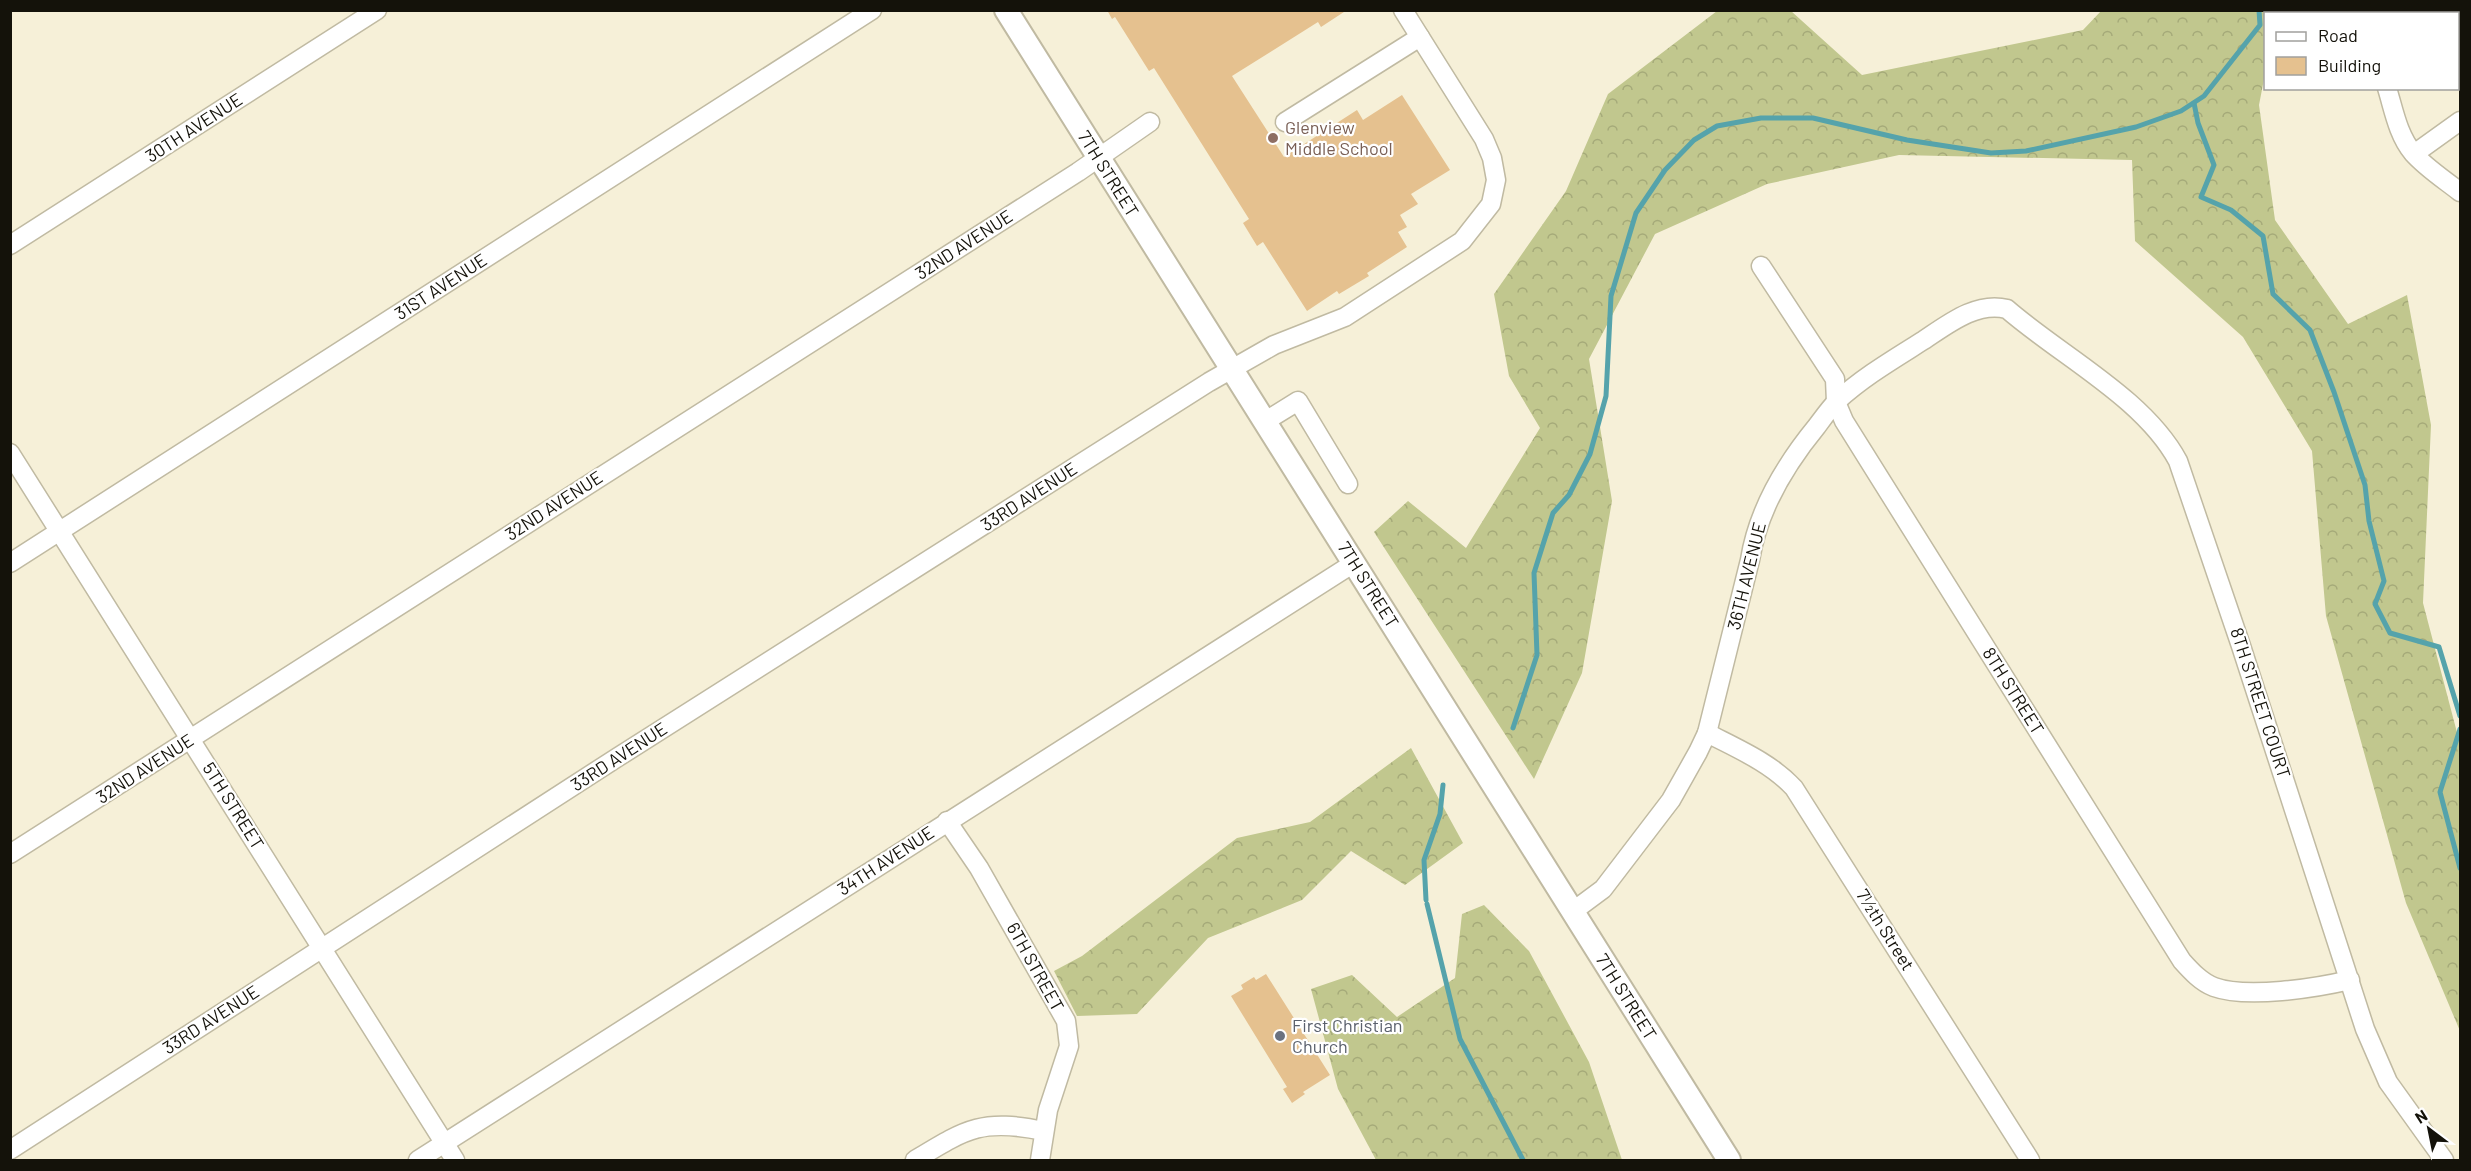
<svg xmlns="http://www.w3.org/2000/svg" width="2471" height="1171" font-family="Barlow,sans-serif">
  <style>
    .forest { fill: url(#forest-crowns) }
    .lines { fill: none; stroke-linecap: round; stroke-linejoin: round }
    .stream { stroke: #55a3ab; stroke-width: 5 }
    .building { fill: #e5c18f }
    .minor-casing { stroke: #c0baa2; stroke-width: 21 }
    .major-casing { stroke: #c0baa2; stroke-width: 26 }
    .minor { stroke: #fff; stroke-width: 18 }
    .major { stroke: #fff; stroke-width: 22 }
    .education-dot { fill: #8d6e63; stroke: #fff; stroke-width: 2 }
    .worship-dot { fill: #6b7280; stroke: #fff; stroke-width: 2 }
    .labels { text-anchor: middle; stroke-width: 4.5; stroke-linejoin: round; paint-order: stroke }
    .street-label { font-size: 18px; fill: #14120a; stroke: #fff }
    .education-label { font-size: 18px; fill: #785e54; stroke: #fff; text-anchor: start }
    .worship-label { font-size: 18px; fill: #5b616d; stroke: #fff; text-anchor: start }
  </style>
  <defs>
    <pattern id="forest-crowns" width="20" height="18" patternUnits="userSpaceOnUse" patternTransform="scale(1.5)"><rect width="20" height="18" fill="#c1c78e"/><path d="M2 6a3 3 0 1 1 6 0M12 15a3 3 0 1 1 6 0" fill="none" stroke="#a5aa79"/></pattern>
  </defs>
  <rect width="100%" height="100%" fill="#f6f0d8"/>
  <!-- forest -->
  <g class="forest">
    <polygon points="1717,11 1791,11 1862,75 2083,30 2101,11 2279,11 2278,13 2266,14 2265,74 2259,105 2275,220 2348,324 2407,295 2431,425 2423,603 2460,744 2460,1031 2406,903 2326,616 2312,451 2243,337 2135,241 2132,160 1899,155 1767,184 1655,234 1589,359 1612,501 1582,673 1534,779 1374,532 1408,501 1466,548 1540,428 1509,376 1494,294 1566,191 1608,94"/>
    <polygon points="1411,748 1463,843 1405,885 1351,851 1302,900 1208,938 1137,1014 1077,1016 1054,971 1082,956 1237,838 1310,822"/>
    <polygon points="1484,905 1529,951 1589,1062 1622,1160 1376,1160 1338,1089 1311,989 1352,975 1397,1017 1455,978 1462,914"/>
  </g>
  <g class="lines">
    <!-- stream -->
    <g class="stream">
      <polyline points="2194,103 2198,123 2214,165 2201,197 2231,210 2263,236 2273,294 2310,330 2334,392 2365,485 2369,521 2384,581 2375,604 2390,633 2439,647 2460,716"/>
      <polyline points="1513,728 1537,655 1534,573 1553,513 1569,495 1590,454 1606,396 1611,296 1636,213 1665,170 1694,140 1717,126 1761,118 1813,118 1907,140 1991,153 2026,151 2136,127 2181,111 2204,96 2260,25 2259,10"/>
      <polyline points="2460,729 2440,792 2460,868"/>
      <polyline points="1426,900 1424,860 1440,814 1443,785"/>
      <polyline points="1427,904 1460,1039 1523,1160"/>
    </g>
  </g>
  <!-- building -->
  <g class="building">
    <polygon points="1107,10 1347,10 1321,27 1318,22 1232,76 1284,157 1357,110 1363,120 1402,95 1450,170 1411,194 1418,204 1400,215 1407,227 1398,232 1407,247 1367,273 1369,276 1339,294 1337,291 1307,311 1263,242 1257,246 1243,223 1249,219 1154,68 1149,71 1115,17 1112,19"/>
    <polygon points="1266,974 1330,1075 1303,1092 1305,1094 1292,1103 1283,1089 1287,1087 1231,996 1243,989 1241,985 1254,977 1256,980"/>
  </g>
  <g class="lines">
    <!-- minor casing -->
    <g class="minor-casing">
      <g id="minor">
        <polyline points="2395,14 2396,10"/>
        <path d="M2387 88C2394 111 2398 135 2413 153 2426 168 2445 180 2460 192"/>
        <polyline points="1285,122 1420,37"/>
        <polyline points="2414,154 2460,121"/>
        <polyline points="10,245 377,10"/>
        <path d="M1761 266 1835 379 1836 402 1844 421 2182 961C2191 971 2201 982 2214 987 2247 999 2316 988 2350 980"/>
        <polyline points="1264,422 1298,401 1348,484"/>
        <polyline points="10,453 455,1160"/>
        <polyline points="10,563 872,10"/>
        <path d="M1707 733C1738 749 1771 763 1794 788L2030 1160"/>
        <polyline points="947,821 979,868 1066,1021 1069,1046 1048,1110 1040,1160"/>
        <polyline points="10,854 1078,172 1150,122"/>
        <path d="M1572 912 1603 889 1671 800 1698 752 1707 733 1750 560C1758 509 1785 465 1817 426 1823 418 1830 408 1837 401 1863 377 1894 359 1924 340 1948 324 1977 301 2007 309 2061 356 2144 398 2178 461L2241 646 2365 1029 2388 1082 2444 1160"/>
        <polyline points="10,1150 618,757 1209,382 1274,345 1345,317 1462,241 1491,204 1496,180 1492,158 1484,139 1403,10"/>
        <polyline points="418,1160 1354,563"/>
        <path d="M915 1160C966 1129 982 1118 1044 1131"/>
      </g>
    </g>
    <!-- major casing -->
    <g class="major-casing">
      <polyline id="major" points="1006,10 1729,1160"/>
    </g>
    <!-- minor -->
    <use href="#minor" class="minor"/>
    <!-- major -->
    <use href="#major" class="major"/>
  </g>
  <!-- markers -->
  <circle class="education-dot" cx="1273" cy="138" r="6"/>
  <circle class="worship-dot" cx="1280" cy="1036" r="6"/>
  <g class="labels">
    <!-- street labels -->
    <g class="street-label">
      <text transform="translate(194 128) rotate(-33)" y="6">30TH AVENUE</text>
      <text transform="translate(1108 174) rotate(58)" y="6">7TH STREET</text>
      <text transform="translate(964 245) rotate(-33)" y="6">32ND AVENUE</text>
      <text transform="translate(441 287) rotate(-33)" y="6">31ST AVENUE</text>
      <text transform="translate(1029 497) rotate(-33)" y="6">33RD AVENUE</text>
      <text transform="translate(554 506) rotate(-33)" y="6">32ND AVENUE</text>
      <text transform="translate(1747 576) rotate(-76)" y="6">36TH AVENUE</text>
      <text transform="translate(1368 585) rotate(58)" y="6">7TH STREET</text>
      <text transform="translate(2013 691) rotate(58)" y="6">8TH STREET</text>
      <text transform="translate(2260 703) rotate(72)" y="6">8TH STREET COURT</text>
      <text transform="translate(619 757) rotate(-33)" y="6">33RD AVENUE</text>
      <text transform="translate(145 769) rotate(-33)" y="6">32ND AVENUE</text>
      <text transform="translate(233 806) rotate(58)" y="6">5TH STREET</text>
      <text transform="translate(886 861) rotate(-33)" y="6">34TH AVENUE</text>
      <text transform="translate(1885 930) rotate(58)" y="6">7½th Street</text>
      <text transform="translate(1035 967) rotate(61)" y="6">6TH STREET</text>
      <text transform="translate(1626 997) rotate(58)" y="6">7TH STREET</text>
      <text transform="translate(211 1020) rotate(-33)" y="6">33RD AVENUE</text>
    </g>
    <!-- education labels -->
    <g class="education-label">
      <text x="1285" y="134">Glenview<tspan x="1285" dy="21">Middle School</tspan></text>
    </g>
    <!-- worship labels -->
    <g class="worship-label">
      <text x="1292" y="1032">First Christian<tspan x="1292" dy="21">Church</tspan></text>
    </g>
  </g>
  <!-- border -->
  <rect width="2471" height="1171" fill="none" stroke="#14120a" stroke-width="24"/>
  <!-- legend -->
  <rect x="2264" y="12" width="195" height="78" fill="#ffffff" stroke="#a1a09d" stroke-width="1.5"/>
  <rect x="2276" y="32" width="30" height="9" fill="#ffffff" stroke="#a1a09d" stroke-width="1.5"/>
  <text x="2318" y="42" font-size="18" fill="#14120a">Road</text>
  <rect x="2276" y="57" width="30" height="18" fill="#e5c18f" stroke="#a1a09d" stroke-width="1.5"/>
  <text x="2318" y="72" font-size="18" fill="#14120a">Building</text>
  <!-- north arrow -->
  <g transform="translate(2429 1129) rotate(328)" stroke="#ffffff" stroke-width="4.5" paint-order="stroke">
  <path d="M0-4.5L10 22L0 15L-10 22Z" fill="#14120a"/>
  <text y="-9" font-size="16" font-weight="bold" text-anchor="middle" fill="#14120a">N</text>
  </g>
</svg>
